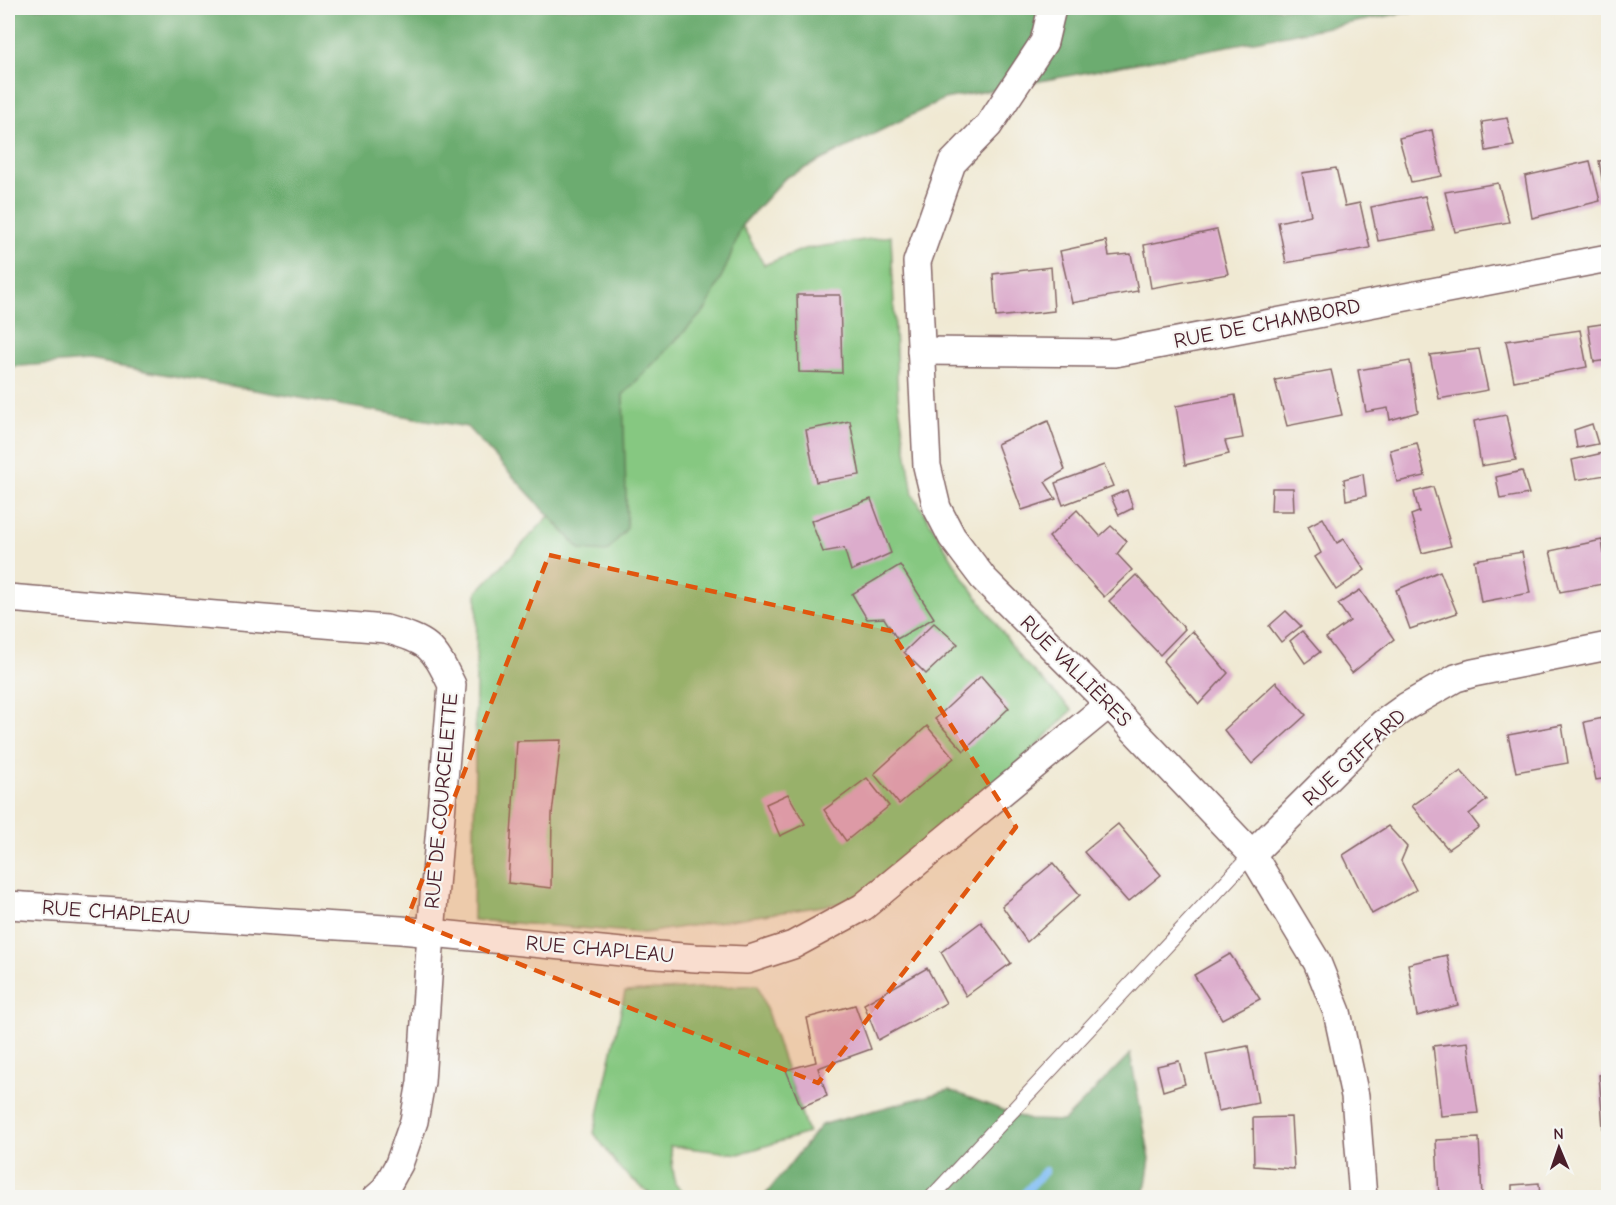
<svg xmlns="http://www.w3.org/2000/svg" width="1616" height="1205" font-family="'Comic Neue',sans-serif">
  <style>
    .green { fill: #86c881; stroke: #687456; stroke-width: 1.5 }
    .forest { fill: #6cac6f; stroke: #5b664d; stroke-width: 1.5 }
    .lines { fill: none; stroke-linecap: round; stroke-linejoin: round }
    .stream { stroke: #81bef4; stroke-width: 8 }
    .building { fill: #dcaccc }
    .service-casing { stroke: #846666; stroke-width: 16 }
    .minor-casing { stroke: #846666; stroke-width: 30 }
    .service { stroke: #fff; stroke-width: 14 }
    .minor { stroke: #fff; stroke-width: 27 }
    .marked { fill: #e0560e; fill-opacity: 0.2; stroke: #e0560e; stroke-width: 4.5; stroke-dasharray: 12 8; stroke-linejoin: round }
    .labels { text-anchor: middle; stroke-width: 4.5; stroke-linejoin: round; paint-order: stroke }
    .street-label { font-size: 21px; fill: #4a1f2b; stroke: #f6f6f2 }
  </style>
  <rect width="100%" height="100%" fill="#f6f6f2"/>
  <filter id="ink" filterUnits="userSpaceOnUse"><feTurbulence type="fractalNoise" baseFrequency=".0167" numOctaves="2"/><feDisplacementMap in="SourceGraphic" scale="12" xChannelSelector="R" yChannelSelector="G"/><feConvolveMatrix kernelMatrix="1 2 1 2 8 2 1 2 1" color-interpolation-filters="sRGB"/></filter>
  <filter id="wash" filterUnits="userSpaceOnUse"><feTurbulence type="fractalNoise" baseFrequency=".008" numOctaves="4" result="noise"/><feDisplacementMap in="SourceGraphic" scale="24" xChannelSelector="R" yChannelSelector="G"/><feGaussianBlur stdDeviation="1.35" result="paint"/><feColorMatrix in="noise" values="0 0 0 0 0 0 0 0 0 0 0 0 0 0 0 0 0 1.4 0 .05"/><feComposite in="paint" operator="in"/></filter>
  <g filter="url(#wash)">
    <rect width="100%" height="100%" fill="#f0e9d3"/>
    <!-- green -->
    <g class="green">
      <polygon points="785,178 742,225 764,265 804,249 891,236 898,399 913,494 961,574 1022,660 1072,710 1015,768 849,902 644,933 473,920 477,592 549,516 581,550 611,225"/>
      <polygon points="758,985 808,1133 739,1154 670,1146 675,1184 689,1198 651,1197 650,1194 620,1169 594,1133 625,992"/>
    </g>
    <!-- forest -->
    <g class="forest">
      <polygon points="8,8 1430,8 944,99 785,178 742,225 727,265 706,309 623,395 627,528 607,552 581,550 467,427 88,361 8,367"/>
      <polygon points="1130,1054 1150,1159 1144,1197 763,1198 821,1125 949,1090 1029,1120 1064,1121"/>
    </g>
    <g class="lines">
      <!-- stream -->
      <polyline class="stream" points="1020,1198 1045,1171"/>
    </g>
    <g id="blocks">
      <!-- building -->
      <g class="building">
        <polygon points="1507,118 1514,146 1486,151 1482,122"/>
        <polygon points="1432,130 1442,176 1411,182 1399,138"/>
        <polygon points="1608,160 1608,197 1605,197 1599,161"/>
        <polygon points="1590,161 1600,201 1532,218 1525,176"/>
        <polygon points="1336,168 1345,206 1360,203 1370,248 1286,263 1278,222 1311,215 1302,173"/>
        <polygon points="1498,183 1509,222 1455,232 1445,192"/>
        <polygon points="1425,196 1434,231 1378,241 1371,207"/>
        <polygon points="1217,230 1228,274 1151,288 1144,245"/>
        <polygon points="1106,241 1109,256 1131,254 1138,291 1072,303 1060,251"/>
        <polygon points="1051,267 1054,311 996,317 993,274"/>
        <polygon points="797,295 840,295 842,373 799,372"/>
        <polygon points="1608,323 1608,360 1594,362 1588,326"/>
        <polygon points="1580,330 1587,367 1514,381 1506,341"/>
        <polygon points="1479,349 1488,390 1439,399 1430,355"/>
        <polygon points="1410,361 1418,412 1390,420 1388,408 1366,412 1358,370"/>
        <polygon points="1331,370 1342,415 1287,426 1275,380"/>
        <polygon points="1235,395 1243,438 1225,441 1229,454 1185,465 1176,406"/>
        <polygon points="1506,415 1516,460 1481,466 1474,421"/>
        <polygon points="850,421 860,475 816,482 806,430"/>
        <polygon points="1048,421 1065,470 1045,482 1056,499 1022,510 997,444"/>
        <polygon points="1592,424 1598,444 1577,448 1574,430"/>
        <polygon points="1417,443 1425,476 1397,482 1390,450"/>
        <polygon points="1603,453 1606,475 1576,480 1572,460"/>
        <polygon points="1104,465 1113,486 1063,505 1055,483"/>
        <polygon points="1522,471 1529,494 1500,499 1496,477"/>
        <polygon points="1363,474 1366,496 1346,500 1344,479"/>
        <polygon points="1433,487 1451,546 1422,553 1411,515 1419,512 1414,492"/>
        <polygon points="1272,488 1293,488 1294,511 1271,511"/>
        <polygon points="1127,490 1133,508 1119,515 1111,497"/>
        <polygon points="871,499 891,553 851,571 844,548 823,552 811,521"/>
        <polygon points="1077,510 1100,536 1111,526 1127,541 1117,554 1132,570 1104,597 1049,537"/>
        <polygon points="1323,518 1337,543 1344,539 1365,570 1336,590 1315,557 1321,553 1308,526"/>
        <polygon points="1602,540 1608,583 1560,592 1550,551"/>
        <polygon points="1522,552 1530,593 1481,602 1474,560"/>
        <polygon points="900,565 934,618 897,639 884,618 867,619 852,594"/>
        <polygon points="1440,571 1457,613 1410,629 1396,590"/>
        <polygon points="1136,575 1185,629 1160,655 1109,601"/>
        <polygon points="1360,590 1394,639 1352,673 1326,638 1350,621 1338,604"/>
        <polygon points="1286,611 1301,626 1281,642 1269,626"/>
        <polygon points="934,623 958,644 926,674 904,652"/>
        <polygon points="1192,631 1228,673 1199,704 1163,661"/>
        <polygon points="1302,631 1320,652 1305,663 1290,641"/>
        <polygon points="981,676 1009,708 964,751 935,719"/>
        <polygon points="1276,682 1306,715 1252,764 1224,730"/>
        <polygon points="1608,717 1608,778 1596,780 1584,722"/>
        <polygon points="1562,725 1568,763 1516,772 1508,735"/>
        <polygon points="927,726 954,758 899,804 874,774"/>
        <polygon points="561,740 552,814 551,888 508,883 517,741"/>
        <polygon points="1461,771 1487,800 1469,814 1479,827 1448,849 1412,806"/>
        <polygon points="867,778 889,806 846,841 824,810"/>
        <polygon points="788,794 805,824 780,836 766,804"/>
        <polygon points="1118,824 1161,875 1128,902 1084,852"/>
        <polygon points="1388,826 1407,847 1401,861 1416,890 1372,914 1343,855"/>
        <polygon points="1053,863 1080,895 1027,942 1002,906"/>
        <polygon points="981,922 1011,963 966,996 941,952"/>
        <polygon points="1230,954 1260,999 1222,1019 1194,975"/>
        <polygon points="1447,955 1458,1005 1417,1016 1408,964"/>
        <polygon points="927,968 946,1003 878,1040 864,1004"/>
        <polygon points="855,1005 871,1049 818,1068 827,1096 801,1107 786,1070 816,1062 807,1018"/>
        <polygon points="1468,1042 1478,1113 1441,1116 1433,1046"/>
        <polygon points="1248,1046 1258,1103 1218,1111 1206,1054"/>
        <polygon points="1179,1061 1185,1084 1163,1091 1157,1066"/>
        <polygon points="1608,1074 1608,1127 1603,1128 1599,1075"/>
        <polygon points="1291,1117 1294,1169 1254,1166 1253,1118"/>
        <polygon points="1479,1138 1482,1197 1439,1197 1436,1140"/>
        <polygon points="1539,1183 1540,1197 1512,1197 1512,1185"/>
      </g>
    </g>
  </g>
  <g filter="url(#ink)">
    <use href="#blocks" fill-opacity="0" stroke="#846666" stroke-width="1.5"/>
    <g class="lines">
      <!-- service casing -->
      <g class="service-casing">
        <polyline id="service" points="931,1198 1252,854"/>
      </g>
      <!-- minor casing -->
      <g class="minor-casing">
        <g id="minor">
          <polyline points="1052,8 1044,42 989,125 952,163 917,262 927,466 937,508 952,537 983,578 1109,704 1252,854 1317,962 1337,1012 1355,1096 1363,1198"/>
          <polyline points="921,351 1115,353 1608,258"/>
          <path d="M8 598 386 629C429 642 432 644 452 685L431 933 421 1082 414 1121 399 1164 384 1191 376 1198"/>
          <polyline points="1252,854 1382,724 1407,706 1456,678 1473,673 1608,646"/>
          <polyline points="8,905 401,930 632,953 696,958 747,960 793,945 863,907 1109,704"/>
        </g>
      </g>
      <!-- service -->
      <use href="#service" class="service"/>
      <!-- minor -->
      <use href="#minor" class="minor"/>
    </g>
  </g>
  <!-- marked area -->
  <path class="marked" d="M549 555 891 631 1016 827 818 1083 407 919Z"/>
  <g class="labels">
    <!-- street labels -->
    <g class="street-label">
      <text transform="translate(1267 323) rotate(-11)" y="7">RUE DE CHAMBORD</text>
      <text transform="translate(1076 671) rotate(45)" y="7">RUE VALLIÈRES</text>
      <text transform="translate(1354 757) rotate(-43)" y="7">RUE GIFFARD</text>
      <text transform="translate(441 801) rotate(-85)" y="7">RUE DE COURCELETTE</text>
      <text transform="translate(116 912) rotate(4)" y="7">RUE CHAPLEAU</text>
      <text transform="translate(600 949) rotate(5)" y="7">RUE CHAPLEAU</text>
    </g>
  </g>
  <!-- margin -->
  <rect width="1616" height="1205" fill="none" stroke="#f6f6f2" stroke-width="30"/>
  <!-- north arrow -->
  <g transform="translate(1559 1148) rotate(358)" stroke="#f6f6f2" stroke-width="4.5" paint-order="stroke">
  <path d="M0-4.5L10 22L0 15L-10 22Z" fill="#4a1f2b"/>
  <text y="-9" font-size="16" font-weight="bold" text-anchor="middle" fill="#4a1f2b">N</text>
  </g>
</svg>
